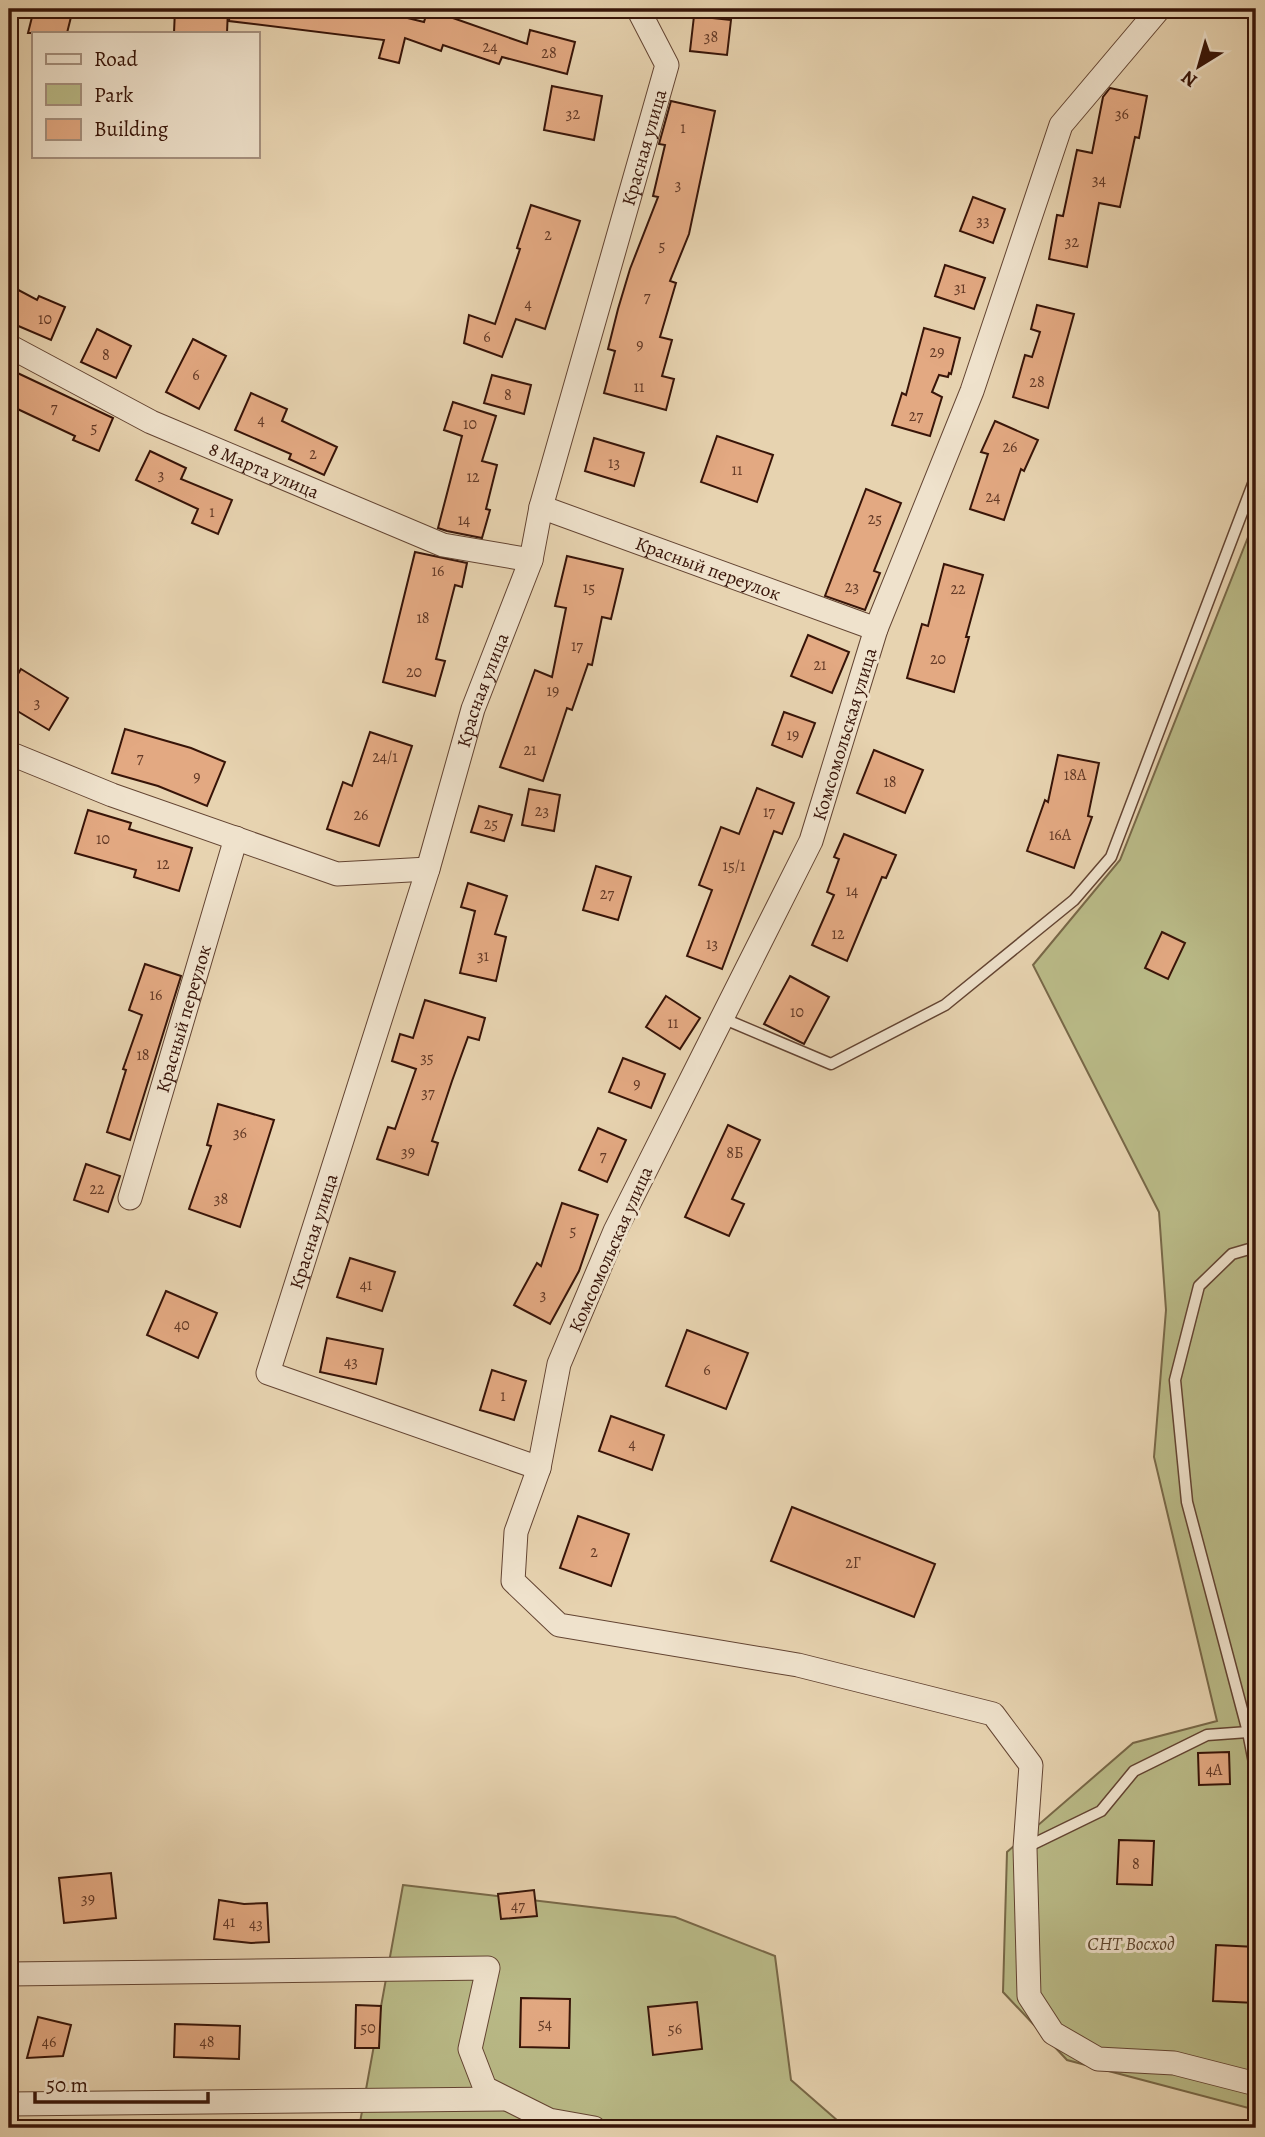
<svg xmlns="http://www.w3.org/2000/svg" width="1265" height="2137" font-family="Alegreya,serif">
  <style>
    .green { fill: #babb88; stroke: #786848; stroke-width: 2 }
    .building { fill: #e3a982; stroke: #371408; stroke-width: 2 }
    .lines { fill: none; stroke-linecap: round; stroke-linejoin: round }
    .service-casing { stroke: #634432; stroke-width: 13 }
    .minor-casing { stroke: #634432; stroke-width: 25 }
    .service { stroke: #efe2cc; stroke-width: 10 }
    .minor { stroke: #efe2cc; stroke-width: 23 }
    .labels { text-anchor: middle; stroke-width: 6; stroke-linejoin: round; paint-order: stroke }
    .number-label { font-size: 16px; fill: #623926 }
    .street-label { font-size: 19px; fill: #371408; stroke: #efe2cc }
    .park-label { font-size: 19px; font-style: italic; fill: #5e462e; stroke: #efe2cc }
  </style>
  <rect width="100%" height="100%" fill="#e7d3b0"/>
  <filter id="stains"><feTurbulence type="fractalNoise" baseFrequency=".00286" numOctaves="4"/><feColorMatrix values="0 0 0 0 .2 0 0 0 0 .09 0 0 0 0 .02 0 0 0 .5 -.17"/></filter>
  <radialGradient id="worn" r=".72"><stop offset=".6" stop-color="#630" stop-opacity="0"/><stop offset="1" stop-color="#630" stop-opacity=".3"/></radialGradient>
  <!-- green -->
  <g class="green">
    <polygon points="1256,517 1256,2110 1067,2060 1003,1992 1007,1852 1133,1743 1217,1721 1154,1457 1166,1310 1159,1212 1033,965 1120,860"/>
    <polygon points="403,1885 675,1917 775,1956 791,2080 846,2128 359,2128"/>
  </g>
  <!-- building -->
  <g class="building">
    <polygon points="34,9 73,9 67,33 28,33"/>
    <polygon points="175,9 228,9 227,33 174,33"/>
    <polygon points="230,9 384,9 383,12 424,22 428,9 442,9 454,13 453,18 527,44 530,30 575,42 567,74 502,57 499,64 443,45 441,51 405,38 399,63 379,58 384,40 229,21"/>
    <polygon points="694,16 731,20 727,55 690,51"/>
    <polygon points="552,86 602,96 594,140 544,130"/>
    <polygon points="1110,88 1147,96 1139,138 1135,137 1120,207 1099,203 1087,267 1049,259 1057,215 1063,216 1077,150 1092,153 1103,97"/>
    <polygon points="671,101 715,111 689,234 670,281 676,283 660,337 672,340 662,376 674,379 666,410 604,393 615,351 608,349 618,309 630,269 658,197 653,196 665,145 659,144"/>
    <polygon points="973,197 1005,209 993,243 960,231"/>
    <polygon points="531,205 580,221 545,329 516,319 502,357 464,343 469,315 495,324 520,249 517,248"/>
    <polygon points="945,265 985,278 974,309 935,296"/>
    <polygon points="9,285 37,300 39,296 65,307 51,340 9,322"/>
    <polygon points="1037,305 1074,314 1048,408 1013,397 1025,355 1032,357 1040,332 1031,329"/>
    <polygon points="924,328 960,338 951,374 949,373 948,377 939,375 932,392 942,397 930,436 892,425 902,393 906,395"/>
    <polygon points="97,329 131,346 116,378 81,362"/>
    <polygon points="193,339 226,356 199,409 166,392"/>
    <polygon points="9,369 113,418 99,451 73,440 75,436 9,405"/>
    <polygon points="492,375 531,385 524,414 484,403"/>
    <polygon points="251,393 287,409 282,421 337,447 324,475 289,459 291,454 235,430"/>
    <polygon points="453,402 496,416 482,461 497,465 486,509 490,510 482,538 447,531 438,528 462,436 444,430"/>
    <polygon points="995,421 1038,440 1024,471 1021,469 1004,520 970,509 988,454 981,452"/>
    <polygon points="717,436 773,455 757,502 701,482"/>
    <polygon points="594,438 644,453 634,486 585,471"/>
    <polygon points="150,451 186,468 181,479 232,500 218,534 192,523 198,509 136,480"/>
    <polygon points="866,489 901,503 874,571 880,573 865,610 825,596"/>
    <polygon points="415,552 467,563 462,587 455,585 436,659 445,661 435,696 383,682"/>
    <polygon points="567,556 623,569 611,619 602,617 592,665 588,664 572,710 567,708 543,781 500,767 535,670 552,677 566,608 555,606"/>
    <polygon points="944,564 983,575 966,637 969,637 954,692 907,678 922,624 928,626"/>
    <polygon points="808,635 849,652 832,693 791,676"/>
    <polygon points="21,669 68,698 49,730 9,706 9,689"/>
    <polygon points="784,712 815,723 802,757 772,745"/>
    <polygon points="125,729 191,748 225,762 207,806 158,786 112,773"/>
    <polygon points="370,732 412,746 379,846 327,829 343,782 352,786"/>
    <polygon points="874,750 923,770 905,813 857,793"/>
    <polygon points="1058,755 1099,763 1088,816 1092,817 1074,868 1027,851 1045,800 1048,802"/>
    <polygon points="757,788 794,803 782,834 774,831 722,969 687,956 712,890 699,885 721,827 739,834"/>
    <polygon points="529,789 560,795 554,831 522,825"/>
    <polygon points="479,806 512,815 504,841 471,832"/>
    <polygon points="88,810 131,823 129,829 192,848 179,891 134,877 136,870 75,853"/>
    <polygon points="844,834 896,855 886,878 882,877 847,961 812,945 834,895 827,892 839,859 834,857"/>
    <polygon points="596,866 631,877 618,920 583,910"/>
    <polygon points="468,883 507,896 495,934 506,937 496,981 460,973 475,911 461,907"/>
    <polygon points="1162,932 1185,943 1168,979 1145,968"/>
    <polygon points="145,964 181,976 130,1140 107,1132 126,1070 123,1069 142,1015 129,1010"/>
    <polygon points="790,976 829,997 804,1044 764,1024"/>
    <polygon points="666,996 700,1018 680,1049 646,1027"/>
    <polygon points="425,1000 485,1018 479,1040 468,1037 452,1081 432,1141 438,1143 428,1175 377,1159 388,1127 395,1129 416,1069 392,1061 400,1034 413,1038"/>
    <polygon points="623,1058 665,1074 651,1108 609,1092"/>
    <polygon points="218,1104 274,1120 240,1227 189,1209 211,1146 207,1145"/>
    <polygon points="728,1125 760,1140 732,1199 744,1204 729,1236 685,1217"/>
    <polygon points="598,1128 626,1140 607,1182 579,1170"/>
    <polygon points="86,1164 120,1176 108,1212 74,1200"/>
    <polygon points="562,1203 598,1215 579,1271 550,1324 514,1305 537,1263 541,1266"/>
    <polygon points="350,1258 395,1272 382,1311 337,1297"/>
    <polygon points="166,1291 217,1313 198,1358 147,1335"/>
    <polygon points="687,1330 748,1353 726,1409 666,1386"/>
    <polygon points="327,1338 383,1349 376,1384 320,1372"/>
    <polygon points="492,1370 526,1381 514,1420 480,1410"/>
    <polygon points="611,1416 664,1435 652,1470 599,1451"/>
    <polygon points="792,1507 935,1564 914,1617 771,1561"/>
    <polygon points="578,1516 629,1534 611,1586 560,1568"/>
    <polygon points="1229,1752 1230,1784 1199,1785 1198,1753"/>
    <polygon points="1119,1840 1154,1841 1152,1885 1117,1884"/>
    <polygon points="111,1873 116,1918 64,1923 59,1878"/>
    <polygon points="534,1890 537,1916 501,1919 498,1894"/>
    <polygon points="219,1900 244,1904 267,1903 269,1942 251,1943 214,1939"/>
    <polygon points="1216,1945 1256,1947 1256,2003 1213,2001"/>
    <polygon points="521,1998 570,1999 569,2048 520,2047"/>
    <polygon points="697,2002 702,2049 653,2055 648,2007"/>
    <polygon points="356,2005 381,2006 379,2048 355,2048"/>
    <polygon points="38,2017 71,2025 63,2056 27,2058"/>
    <polygon points="175,2024 240,2026 239,2059 174,2057"/>
  </g>
  <g class="lines">
    <!-- service casing -->
    <g class="service-casing">
      <g id="service">
        <polyline points="722,1018 831,1064 945,1005 1074,900 1111,857 1256,476"/>
        <polyline points="1256,1247 1232,1254 1199,1286 1175,1380 1187,1502 1248,1732 1256,1773"/>
        <polyline points="1025,1848 1101,1811 1134,1771 1207,1735 1248,1732"/>
      </g>
    </g>
    <!-- minor casing -->
    <g class="minor-casing">
      <g id="minor">
        <polyline points="1159,9 1061,125 972,391 876,629 811,841 615,1231 559,1364 539,1468 516,1532 513,1581 559,1625 798,1665 993,1714 1031,1765 1025,1848 1029,1996 1053,2033 1098,2059 1174,2063 1256,2084"/>
        <path id="s1" d="M9 346 151 422 443 545 531 560"/>
        <path id="s2" d="M541 507 876 629"/>
        <polyline points="9,753 112,795 337,874 428,869"/>
        <path id="s3" d="M130 1198 236 838"/>
        <path id="s4" d="M539 1468 268 1373 428 869 473 709 531 560 541 507 667 65 638 9"/>
        <polyline points="9,1974 488,1968 470,2049 485,2088 549,2120 594,2128"/>
        <polyline points="9,2104 503,2099"/>
      </g>
    </g>
    <!-- service -->
    <use href="#service" class="service"/>
    <!-- minor -->
    <use href="#minor" class="minor"/>
  </g>
  <g class="labels">
    <!-- number labels -->
    <g class="number-label">
      <text x="711" y="42">38</text>
      <text x="490" y="52">24</text>
      <text x="549" y="58">28</text>
      <text x="573" y="119">32</text>
      <text x="1122" y="119">36</text>
      <text x="683" y="133">1</text>
      <text x="1099" y="185">34</text>
      <text x="678" y="190">3</text>
      <text x="983" y="226">33</text>
      <text x="548" y="240">2</text>
      <text x="1072" y="247">32</text>
      <text x="662" y="251">5</text>
      <text x="960" y="293">31</text>
      <text x="647" y="302">7</text>
      <text x="528" y="309">4</text>
      <text x="45" y="324">10</text>
      <text x="487" y="342">6</text>
      <text x="640" y="350">9</text>
      <text x="937" y="357">29</text>
      <text x="106" y="360">8</text>
      <text x="196" y="380">6</text>
      <text x="1037" y="387">28</text>
      <text x="639" y="392">11</text>
      <text x="508" y="400">8</text>
      <text x="54" y="413">7</text>
      <text x="916" y="421">27</text>
      <text x="261" y="425">4</text>
      <text x="470" y="429">10</text>
      <text x="94" y="433">5</text>
      <text x="1010" y="452">26</text>
      <text x="313" y="459">2</text>
      <text x="614" y="468">13</text>
      <text x="737" y="475">11</text>
      <text x="161" y="480">3</text>
      <text x="473" y="482">12</text>
      <text x="993" y="502">24</text>
      <text x="212" y="517">1</text>
      <text x="875" y="524">25</text>
      <text x="464" y="525">14</text>
      <text x="438" y="576">16</text>
      <text x="852" y="592">23</text>
      <text x="589" y="593">15</text>
      <text x="958" y="594">22</text>
      <text x="423" y="623">18</text>
      <text x="577" y="651">17</text>
      <text x="938" y="664">20</text>
      <text x="820" y="670">21</text>
      <text x="414" y="677">20</text>
      <text x="553" y="696">19</text>
      <text x="37" y="708">3</text>
      <text x="793" y="740">19</text>
      <text x="530" y="755">21</text>
      <text x="385" y="762">24/1</text>
      <text x="140" y="763">7</text>
      <text x="1075" y="780">18А</text>
      <text x="197" y="782">9</text>
      <text x="890" y="787">18</text>
      <text x="542" y="816">23</text>
      <text x="769" y="817">17</text>
      <text x="361" y="820">26</text>
      <text x="491" y="829">25</text>
      <text x="1060" y="840">16А</text>
      <text x="103" y="844">10</text>
      <text x="163" y="869">12</text>
      <text x="734" y="871">15/1</text>
      <text x="852" y="896">14</text>
      <text x="607" y="899">27</text>
      <text x="838" y="939">12</text>
      <text x="712" y="949">13</text>
      <text x="483" y="961">31</text>
      <text x="156" y="1000">16</text>
      <text x="797" y="1017">10</text>
      <text x="673" y="1028">11</text>
      <text x="143" y="1060">18</text>
      <text x="427" y="1063">35</text>
      <text x="637" y="1089">9</text>
      <text x="428" y="1098">37</text>
      <text x="240" y="1138">36</text>
      <text x="408" y="1157">39</text>
      <text x="735" y="1158">8Б</text>
      <text x="603" y="1161">7</text>
      <text x="97" y="1194">22</text>
      <text x="221" y="1204">38</text>
      <text x="573" y="1236">5</text>
      <text x="366" y="1290">41</text>
      <text x="543" y="1300">3</text>
      <text x="182" y="1330">40</text>
      <text x="351" y="1367">43</text>
      <text x="707" y="1375">6</text>
      <text x="503" y="1401">1</text>
      <text x="632" y="1449">4</text>
      <text x="594" y="1557">2</text>
      <text x="853" y="1568">2Г</text>
      <text x="1214" y="1775">4А</text>
      <text x="1136" y="1869">8</text>
      <text x="88" y="1904">39</text>
      <text x="518" y="1911">47</text>
      <text x="229" y="1927">41</text>
      <text x="256" y="1929">43</text>
      <text x="545" y="2029">54</text>
      <text x="368" y="2033">50</text>
      <text x="675" y="2034">56</text>
      <text x="49" y="2047">46</text>
      <text x="207" y="2047">48</text>
    </g>
    <!-- street labels -->
    <g class="street-label">
      <text dy="7" stroke="none"><textPath href="#s4" startOffset="1570">Красная улица</textPath></text>
      <text dy="7" stroke="none"><textPath href="#s1" startOffset="284">8 Марта улица</textPath></text>
      <text dy="7" stroke="none"><textPath href="#s2" startOffset="178">Красный переулок</textPath></text>
      <text dy="7" stroke="none"><textPath href="#s4" startOffset="1003">Красная улица</textPath></text>
      <text transform="translate(844 734) rotate(-73)" y="7">Комсомольская улица</text>
      <text dy="7" stroke="none"><textPath href="#s3" startOffset="187">Красный переулок</textPath></text>
      <text dy="7" stroke="none"><textPath href="#s4" startOffset="436">Красная улица</textPath></text>
      <text transform="translate(610 1249) rotate(-66)" y="7">Комсомольская улица</text>
    </g>
    <!-- park labels -->
    <g class="park-label">
      <text x="1131" y="1950">СНТ Восход</text>
    </g>
  </g>
  <!-- margin -->
  <rect width="1265" height="2137" fill="none" stroke="#e7d3b0" stroke-width="35"/>
  <rect x="10" y="10" width="1244" height="2116" fill="none" stroke="#371408" stroke-width="3.5"/>
  <rect x="18" y="18" width="1230" height="2102" fill="none" stroke="#371408" stroke-width="2"/>
  <!-- legend -->
  <rect x="32" y="32" width="228" height="126" fill="#efe2cc" stroke="#a5907e" stroke-width="2"/>
  <rect x="46" y="54" width="35" height="10" fill="#efe2cc" stroke="#a5907e" stroke-width="2"/>
  <text x="94" y="66" font-size="21" fill="#371408">Road</text>
  <rect x="46" y="84" width="35" height="21" fill="#babb88" stroke="#a5907e" stroke-width="2"/>
  <text x="94" y="102" font-size="21" fill="#371408">Park</text>
  <rect x="46" y="119" width="35" height="21" fill="#e3a982" stroke="#a5907e" stroke-width="2"/>
  <text x="94" y="136" font-size="21" fill="#371408">Building</text>
  <!-- north arrow -->
  <g transform="translate(1199 66) rotate(217)" stroke="#efe2cc" stroke-width="5" paint-order="stroke">
  <path d="M0-5L12 26L0 18L-12 26Z" fill="#371408"/>
  <text y="-10" font-size="19" font-weight="bold" text-anchor="middle" fill="#371408">N</text>
  </g>
  <!-- scale -->
  <path d="M35 2092v10h173v-10" fill="none" stroke="#371408" stroke-width="3.5"/>
  <text x="46" y="2092" font-size="21" fill="#371408" stroke="#efe2cc" stroke-width="5" paint-order="stroke">50 m</text>
  <rect width="100%" height="100%" filter="url(#stains)"/>
  <rect width="100%" height="100%" fill="url(#worn)"/>
</svg>
